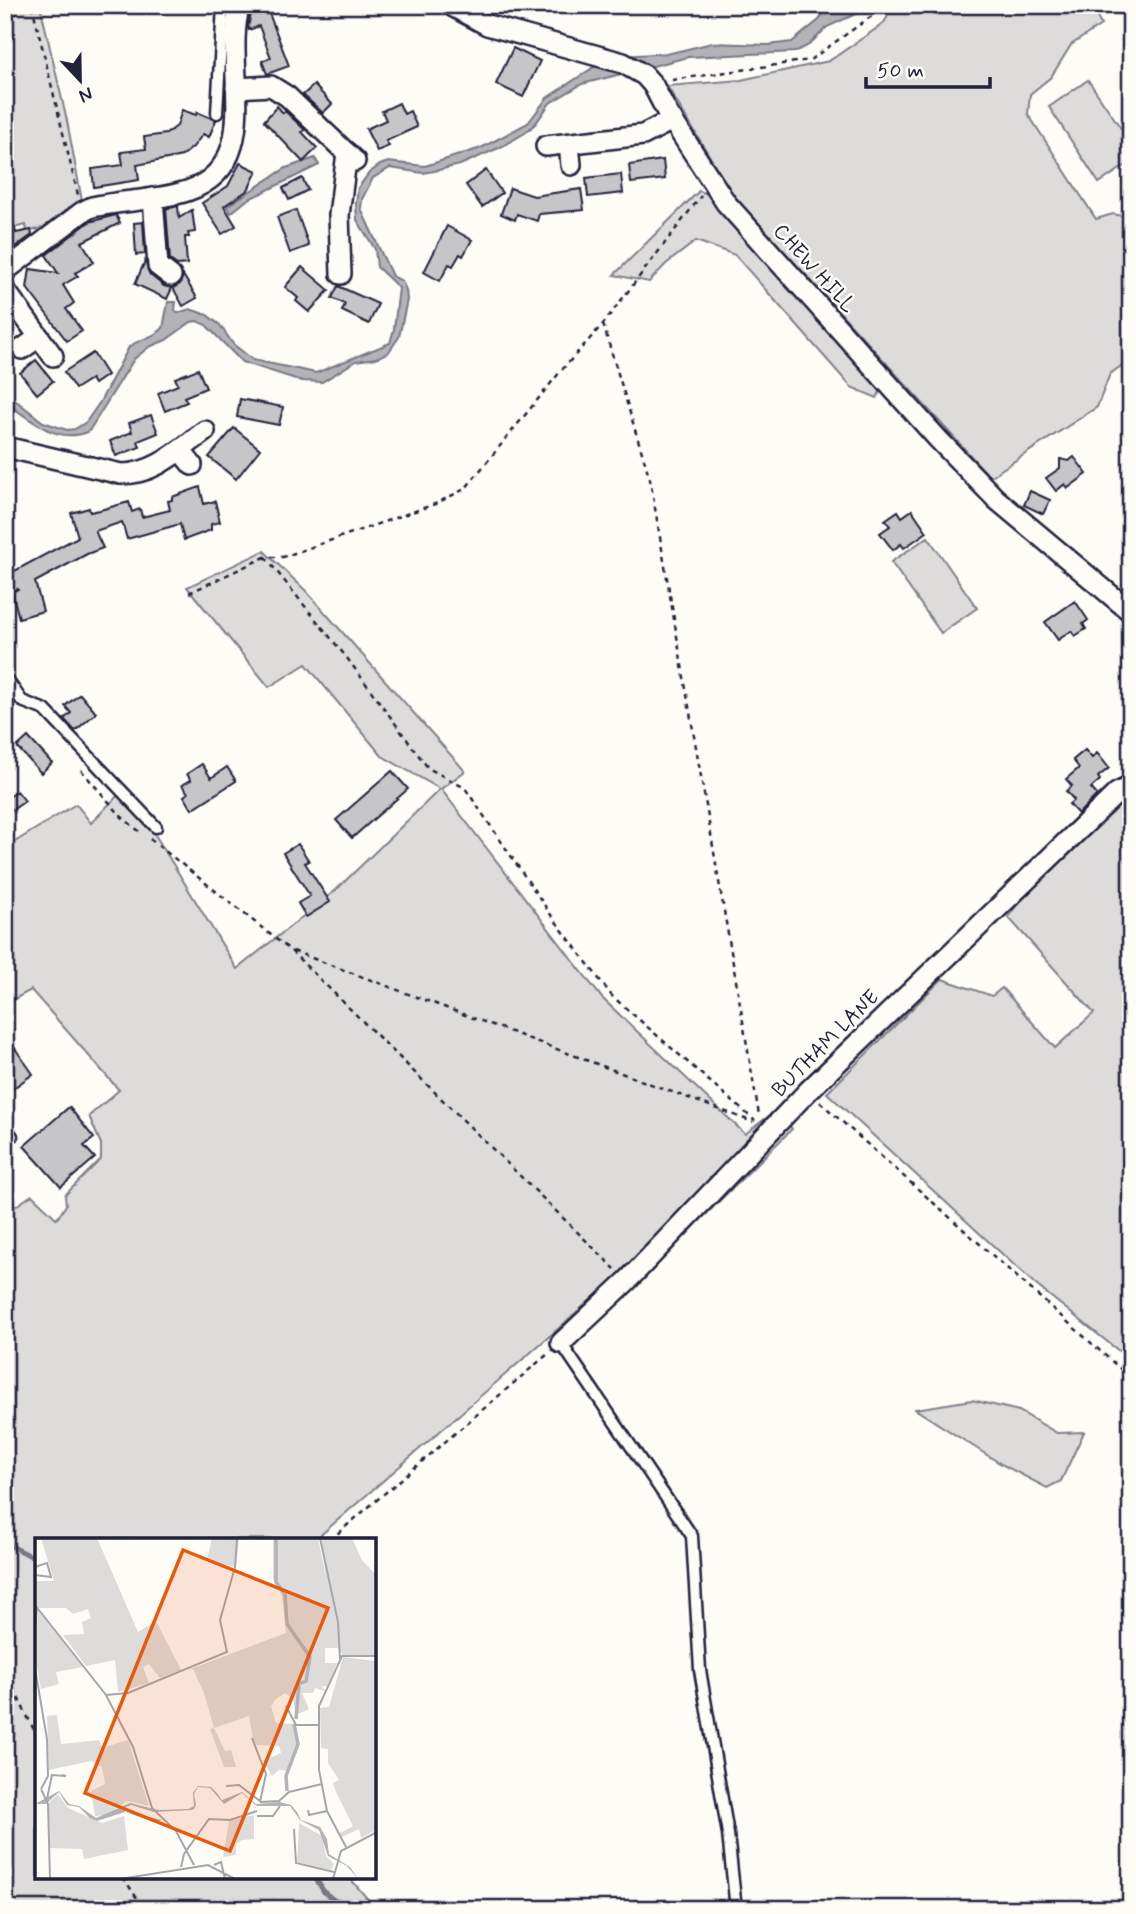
<svg xmlns="http://www.w3.org/2000/svg" width="1136" height="1914" font-family="Mynerve,sans-serif">
  <style>
    .green { fill: #dddcdb; stroke: #807f8b; stroke-width: 2 }
    .water { fill: #b2b2b7; stroke: #787885; stroke-width: 2 }
    .lines { fill: none; stroke-linecap: round; stroke-linejoin: round }
    .stream { stroke: #787885; stroke-width: 5 }
    .building { fill: #c6c6c8; stroke: #22223b; stroke-width: 2 }
    .service-casing { stroke: #22223b; stroke-width: 15 }
    .minor-casing { stroke: #22223b; stroke-width: 24 }
    .path { stroke: #22223b; stroke-width: 2.5; stroke-dasharray: 5 5; stroke-linecap: butt }
    .service { stroke: #fdfcf7; stroke-width: 10 }
    .minor { stroke: #fdfcf7; stroke-width: 19 }
    .labels { text-anchor: middle; stroke-width: 5; stroke-linejoin: round; paint-order: stroke }
    .street-label { font-size: 21px; fill: #22223b; stroke: #fdfcf7 }
    .inset-river { fill: none; stroke: #b2b2b7; stroke-width: 3.5 }
    .inset-road { fill: none; stroke: #a5a5ac; stroke-width: 2 }
    .view { fill: #e8590c; fill-opacity: 0.15; stroke: #e8590c; stroke-width: 3.5 }
    .inset-edge { fill: none; stroke: #22223b; stroke-width: 3.5 }
  </style>
  <rect width="100%" height="100%" fill="#fdfcf7"/>
  <filter id="ink" filterUnits="userSpaceOnUse"><feTurbulence type="fractalNoise" baseFrequency=".0143" numOctaves="2"/><feDisplacementMap in="SourceGraphic" scale="14" xChannelSelector="R" yChannelSelector="G"/><feConvolveMatrix kernelMatrix="1 2 1 2 8 2 1 2 1" color-interpolation-filters="sRGB"/></filter>
  <g filter="url(#ink)">
    <!-- green -->
    <g class="green">
      <polygon points="5,5 40,5 67,121 82,201 49,233 46,227 27,232 26,225 5,230"/>
      <polygon points="895,5 1091,5 1101,25 1071,45 1051,77 1030,94 1028,114 1096,219 1113,214 1131,218 1131,359 1110,374 1097,407 990,477 733,195 667,86 741,80 829,61 883,24"/>
      <polygon points="1088,80 1131,143 1131,162 1099,183 1049,107"/>
      <polygon points="699,191 711,195 882,388 877,398 851,387 735,255 696,241 666,264 649,282 614,275"/>
      <polygon points="928,537 977,608 941,633 891,562"/>
      <polygon points="264,551 306,591 465,771 441,789 602,998 745,1134 778,1109 792,1129 636,1284 613,1281 316,1539 37,1540 37,1877 349,1877 376,1909 5,1909 5,1207 13,1208 32,1195 57,1219 66,1205 65,1195 101,1159 101,1144 89,1116 119,1090 31,990 5,1004 5,848 76,804 91,823 126,787 237,969 336,890 440,789 382,756 306,664 269,687 187,587"/>
      <path d="M1131 799V1356L1129 1359 1036 1285 827 1093 942 979 992 996 1002 988 1055 1048 1094 1013 1008 917C1035 879 1091 822 1131 799Z"/>
      <polygon points="972,1400 1019,1411 1057,1433 1084,1432 1061,1481 1047,1488 1001,1464 915,1409"/>
    </g>
    <!-- water -->
    <g class="water">
      <path d="M829 5H863L858 13 827 27 809 45 795 52 688 57 582 84 550 103 536 123 525 133 501 147 460 165 434 171 423 173 390 168 373 178 362 199 361 209 392 276 402 281 406 290 407 300 399 337 388 353 376 358 356 361 322 382 302 381 242 362 206 325 197 321 191 322 166 340 149 347 134 359 89 431C58 446 30 419 5 402V392L43 422 67 430 75 429 86 422 100 402 129 347C140 338 153 339 163 328L168 302H176L175 310 178 313 190 309 207 315 220 325 233 344 253 360 316 373 390 343 394 329 399 288 377 267 375 249 357 220 356 204 358 188 369 173 380 165 388 162 425 166 481 148 528 123 547 98 600 63 621 56 671 53 712 43 768 45 792 42 819 20Z"/>
      <polygon points="315,158 319,165 247,200 231,213 227,206 286,168"/>
    </g>
    <g class="lines">
      <!-- stream -->
      <g class="stream">
        <polyline points="5,1543 37,1559"/>
        <polyline points="315,1877 324,1892 345,1909"/>
      </g>
    </g>
    <!-- building -->
    <g class="building">
      <polygon points="267,8 289,66 267,74 262,61 271,58 259,26 249,30 248,27 251,14"/>
      <polygon points="513,48 540,61 523,97 496,84"/>
      <polygon points="314,85 332,104 323,113 303,95"/>
      <polygon points="399,103 404,114 410,111 417,127 386,141 389,146 377,151 366,129 386,120 382,111"/>
      <polygon points="277,106 283,113 285,111 305,130 302,132 317,148 303,162 264,121"/>
      <polygon points="182,110 196,115 197,112 216,120 209,137 203,134 193,147 182,156 137,165 139,180 94,187 92,169 123,165 121,152 146,149 144,137 166,134 177,126"/>
      <polygon points="663,160 665,179 631,183 629,165"/>
      <polygon points="240,163 257,171 248,190 224,206 236,226 222,234 202,203 228,186"/>
      <polygon points="486,170 502,193 482,207 466,185"/>
      <polygon points="621,174 623,193 588,197 586,178"/>
      <polygon points="302,178 308,190 289,200 283,188"/>
      <polygon points="510,188 534,196 581,189 584,210 539,214 537,221 517,214 515,220 501,214"/>
      <polygon points="178,206 179,218 192,210 195,232 188,233 189,237 185,237 187,264 177,265 170,260 166,209"/>
      <polygon points="5,208 10,208 16,233 31,230 32,235 17,246 5,249"/>
      <polygon points="296,210 309,246 290,253 277,217"/>
      <polygon points="116,215 120,223 82,242 94,262 75,273 78,276 63,285 74,303 66,309 82,331 67,341 27,288 30,269 58,273 46,255 89,222"/>
      <polygon points="143,222 145,254 136,255 134,223"/>
      <polygon points="447,226 472,240 463,256 460,254 453,266 449,264 440,281 424,272"/>
      <polygon points="145,261 150,275 164,286 172,288 167,299 135,284"/>
      <polygon points="302,267 329,290 309,312 296,301 298,298 285,287"/>
      <polygon points="183,275 197,298 183,306 173,288 180,284"/>
      <polygon points="338,286 378,304 369,324 342,311 345,304 332,298"/>
      <polygon points="93,353 107,375 94,384 91,379 75,389 64,372"/>
      <polygon points="36,360 53,381 37,394 20,373"/>
      <polygon points="198,369 206,388 184,397 187,402 165,411 158,393 178,385 175,378"/>
      <polygon points="240,399 283,407 279,425 237,417"/>
      <polygon points="151,415 158,433 138,441 140,447 116,456 110,441 132,432 129,423"/>
      <polygon points="234,428 260,449 236,479 209,457"/>
      <polygon points="1074,457 1087,474 1068,488 1065,484 1056,491 1046,478 1060,468 1060,459 1069,461"/>
      <polygon points="200,487 204,504 215,501 220,522 211,524 211,530 184,540 180,524 127,539 122,522 95,531 103,548 87,554 35,582 43,611 19,618 11,589 5,592 5,576 78,537 71,513 89,508 90,512 100,510 129,502 132,512 140,509 142,517 170,510 168,501 172,500 172,497"/>
      <polygon points="1030,491 1050,500 1043,514 1024,505"/>
      <polygon points="912,510 927,532 904,548 901,544 893,550 880,533 890,526 885,520 898,511 902,517"/>
      <polygon points="1075,601 1088,620 1083,624 1086,629 1075,636 1071,631 1058,640 1045,622"/>
      <polygon points="80,694 96,713 75,731 64,719 71,713 65,706"/>
      <polygon points="28,737 52,763 41,773 17,747"/>
      <polygon points="1085,750 1092,758 1097,753 1109,768 1098,777 1100,780 1091,788 1097,795 1078,814 1069,804 1074,800 1066,791 1072,786 1066,779 1079,768 1073,760"/>
      <polygon points="202,764 211,778 227,767 236,781 192,809 184,796 188,793 182,785 191,780 187,774"/>
      <polygon points="392,771 408,789 352,838 336,820"/>
      <polygon points="17,791 25,801 5,815 5,800"/>
      <polygon points="298,844 309,861 305,863 330,902 306,917 298,903 310,896 283,853"/>
      <polygon points="14,1047 33,1074 5,1094 5,1053"/>
      <polygon points="69,1107 94,1138 84,1146 95,1158 61,1187 24,1146"/>
    </g>
    <g class="lines">
      <!-- service casing -->
      <g class="service-casing">
        <g id="service">
          <polyline points="217,113 223,5"/>
          <polyline points="5,677 22,701 45,710 156,827"/>
          <polyline points="5,1127 12,1136"/>
          <polyline points="561,1343 692,1536 700,1670 728,1834 736,1909"/>
        </g>
      </g>
      <!-- minor casing -->
      <g class="minor-casing">
        <g id="minor">
          <polyline points="450,5 487,25 623,63 644,75 653,85 667,112 726,203 938,439 996,499 1131,612"/>
          <polyline points="236,88 271,86 287,96 355,161"/>
          <polyline points="569,144 571,165"/>
          <polyline points="546,146 643,135 672,120"/>
          <polyline points="153,198 158,266 171,276"/>
          <path d="M5 271 82 212 92 207C123 200 156 201 187 191 268 164 221 65 240 5"/>
          <polyline points="341,274 339,215 347,153"/>
          <polyline points="5,290 53,356"/>
          <polyline points="22,349 39,337"/>
          <path d="M5 447 121 474C155 474 178 451 205 431"/>
          <polyline points="180,450 192,465"/>
          <polyline points="561,1343 627,1281 808,1091 1117,793 1131,786"/>
        </g>
      </g>
      <!-- path -->
      <g class="path">
        <polyline points="32,5 78,195"/>
        <polyline points="672,80 810,60 876,13 882,5"/>
        <polyline points="603,324 650,479 759,1115"/>
        <polyline points="265,557 347,658 428,768 465,788 551,915 612,996 755,1121"/>
        <polyline points="189,593 265,557 283,557 435,504 465,489 560,372 603,324 701,196"/>
        <polyline points="5,595 22,587"/>
        <polyline points="81,770 122,817 139,831"/>
        <polyline points="150,839 290,950 615,1269"/>
        <polyline points="293,951 753,1122"/>
        <polyline points="820,1102 1125,1373 1131,1376"/>
        <polyline points="330,1540 549,1353"/>
        <polyline points="5,1671 37,1736"/>
        <polyline points="123,1877 144,1909"/>
      </g>
      <!-- service -->
      <use href="#service" class="service"/>
      <!-- minor -->
      <use href="#minor" class="minor"/>
    </g>
  </g>
  <g class="labels">
    <!-- street labels -->
    <g class="street-label">
      <text transform="translate(815 268) rotate(48)" y="7">CHEW HILL</text>
      <text transform="translate(825 1043) rotate(-45)" y="7">BUTHAM LANE</text>
    </g>
  </g>
  <!-- overview -->
  <g transform="translate(35 1538)">
    <rect width="341" height="341" fill="#fdfcf7"/>
    <path d="M6 0H62L103 94 121 83 146 132 125 140 114 126 108 129 114 145 83 154 80 122 51 128 28 97 49 96 47 84 56 80 53 71 38 76 31 70H0V43H19ZM177 0H204L201 29 172 22ZM238 0H283L291 39 286 0H317L327 22 341 37V117H308L303 110H290V125H302L292 148H287L290 153 280 150 278 155H267L274 171 261 177 258 161 250 155 241 161 236 168 241 185 260 186 263 208 254 233 244 232 237 238 228 223 246 215 244 208 219 207 214 178 179 190 190 213 196 212 201 229H189L175 191 179 190 169 155 158 131 153 132 251 95 247 58 238 41ZM3 72 48 129 21 134 24 146 6 151 0 117ZM308 119 341 123V292L326 300 324 291 307 299 305 295 318 288 301 254 298 245 304 242 293 225V211L286 210 285 170 294 169ZM22 177 26 206 64 202 67 210 93 202 114 268 92 263 71 277 60 278 56 253 70 246 67 229 56 223 14 232 12 178ZM23 256 33 270 67 285 89 278 93 312 49 321 47 311 14 310V265ZM219 277V301L207 302 201 306V317L188 319 194 283ZM264 285 287 298 291 318 299 326 296 332 262 324Z" fill="#dddcdb"/>
    <path d="M163 248 176 249 182 255 187 262 207 254 221 266 245 264 256 267 262 274 266 282 285 289 292 301 294 316 315 329 323 341 312 328 293 318 284 292 265 282 255 268H222L207 255 189 266 175 250 163 249 159 256 161 267 159 271 157 272 119 274 96 267 89 270 90 274 127 282 120 284 90 274 62 283 55 280 44 269 32 267 24 254 11 266H0L24 253 34 266 44 268 61 280 95 265 123 272 153 271 159 268 158 255Z" fill="#b2b2b7"/>
    <path class="inset-river" d="M241 0V44L250 56 252 86 275 119 271 143 264 146 261 181M252 253 251 238 263 206 259 186"/>
    <path class="inset-road" d="M285 0 303 84 305 121M0 29 12 25 16 39 0 37M0 67 71 157 98 209 117 270 141 293 159 327M0 91 2 70M0 130 12 201 13 238 6 251M71 157 93 155 192 114 185 82 200 29 202 0M251 168 261 187H284M217 200 231 236 225 264M191 248 204 247 225 263M6 251 13 266 15 341M12 261 17 237 31 238 27 237M225 264 244 263 254 254 287 246M273 272 274 277 292 273M222 278H238L245 268M259 291 261 325 299 334M311 309 292 273 284 232V168L307 118H342M179 327 186 324 190 341M146 329 149 316 174 281 195 282 222 273M85 341 173 327 200 341M298 341 306 313 342 294"/>
    <path class="view" d="M148 12 293 70 195 313 50 255Z"/>
    <rect width="341" height="341" class="inset-edge"/>
  </g>
  <!-- margin -->
  <rect width="1136" height="1914" fill="none" stroke="#fdfcf7" stroke-width="28"/>
  <rect x="14" y="14" width="1108" height="1886" fill="none" stroke="#22223b" stroke-width="2.5" filter="url(#ink)"/>
  <!-- north arrow -->
  <g transform="translate(80 80) rotate(158)" stroke="#fdfcf7" stroke-width="5" paint-order="stroke">
  <path d="M0-5L12 26L0 18L-12 26Z" fill="#22223b"/>
  <text y="-10" font-size="19" font-weight="bold" text-anchor="middle" fill="#22223b">N</text>
  </g>
  <!-- scale -->
  <path d="M866 77v10h124v-10" fill="none" stroke="#22223b" stroke-width="3.5"/>
  <text x="877" y="77" font-size="21" fill="#22223b" stroke="#fdfcf7" stroke-width="5" paint-order="stroke">50 m</text>
</svg>
